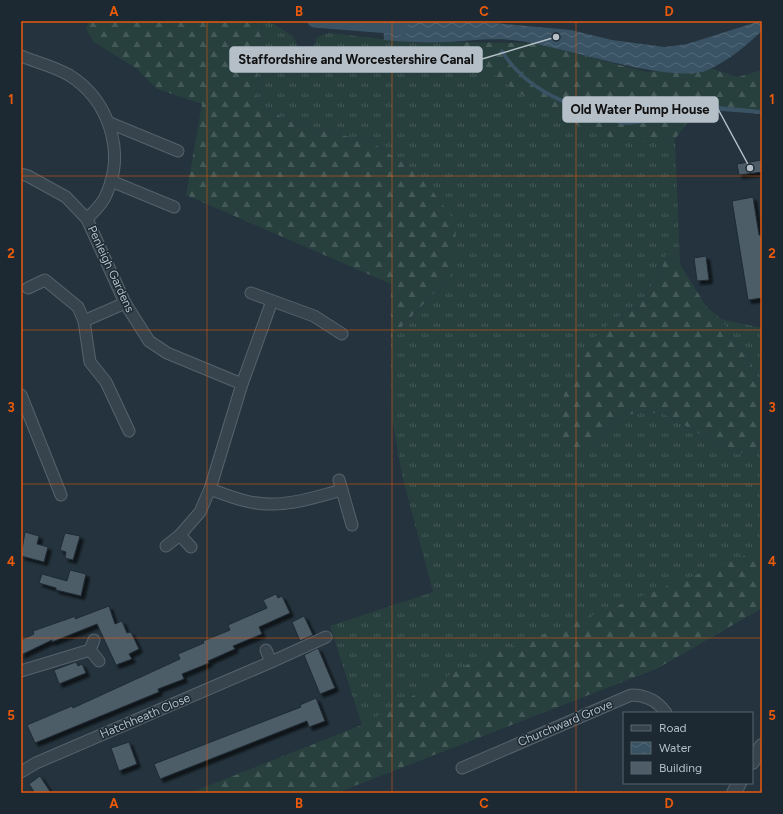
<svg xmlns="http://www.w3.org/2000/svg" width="783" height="814" font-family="Figtree,sans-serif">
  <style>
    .grass { fill: url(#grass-tufts) }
    .forest { fill: url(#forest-firs) }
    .water { fill: url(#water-waves) }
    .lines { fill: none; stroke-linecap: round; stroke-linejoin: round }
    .stream { stroke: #395264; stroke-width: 3.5 }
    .canal { stroke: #395264; stroke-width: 13 }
    .building { fill: #4e5d68; stroke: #1f2b34; filter: url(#shadow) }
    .minor-casing { stroke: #56626b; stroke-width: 13 }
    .tertiary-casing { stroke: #56626b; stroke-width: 16 }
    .minor { stroke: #38444d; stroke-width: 11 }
    .tertiary { stroke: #38444d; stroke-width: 14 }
    .grid { fill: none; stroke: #e8590c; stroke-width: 1; stroke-opacity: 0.55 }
    .labels { text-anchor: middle; stroke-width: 3; stroke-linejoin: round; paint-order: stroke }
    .street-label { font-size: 12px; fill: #b4bfc8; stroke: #1d2932 }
    .leader { fill: none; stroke: #b4bfc8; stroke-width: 1.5 }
    .callout-dot { fill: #b4bfc8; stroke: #1d2932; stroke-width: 1.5 }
    .callout { fill: #b4bfc8; stroke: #b4bfc8; stroke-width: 1.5 }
    .callout-label { font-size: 13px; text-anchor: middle; font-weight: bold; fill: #111 }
    .neatline { fill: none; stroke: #e8590c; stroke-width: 1.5 }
    .grid-label { font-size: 13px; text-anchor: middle; font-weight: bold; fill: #e8590c }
  </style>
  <defs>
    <pattern id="grass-tufts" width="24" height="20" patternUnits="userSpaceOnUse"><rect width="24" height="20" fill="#27403e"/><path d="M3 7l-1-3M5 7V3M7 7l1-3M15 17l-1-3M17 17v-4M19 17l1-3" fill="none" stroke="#445a58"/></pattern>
    <pattern id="forest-firs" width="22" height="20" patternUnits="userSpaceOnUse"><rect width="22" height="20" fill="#27403e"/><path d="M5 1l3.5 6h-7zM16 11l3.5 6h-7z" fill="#445a58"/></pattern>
    <pattern id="water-waves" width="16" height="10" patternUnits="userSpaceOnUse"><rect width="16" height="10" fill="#395264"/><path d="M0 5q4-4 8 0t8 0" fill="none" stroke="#536979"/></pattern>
    <filter id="shadow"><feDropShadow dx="3.5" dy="3.5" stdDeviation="1" flood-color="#0009"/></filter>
  </defs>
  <rect width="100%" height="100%" fill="#24333d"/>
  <!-- grass -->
  <g class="grass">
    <polygon points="262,21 269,21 293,36 304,59 309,60 317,37 329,33 419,43 447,42 527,97 627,141 675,139 680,264 666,254 662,269 639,305 614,319 593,447 616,418 640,412 664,414 736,454 757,449 762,442 762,608 658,668 336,793 190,793 362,725 330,626 433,592 402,475 392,419 391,338 450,276 419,173 371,142 293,123 268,110 256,96"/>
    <polygon points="721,319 762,328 762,388 759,379"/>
  </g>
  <!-- forest -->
  <g class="forest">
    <polygon points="89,21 250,21 255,24 262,21 256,96 268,110 293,123 371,142 419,173 457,224 450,276 391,338 391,284 186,195 202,104 157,89 137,69 94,42 86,29"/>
    <path d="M447 42 535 43 647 72 707 67 738 77 762 70V110L708 105 707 99 704 97 701 100V104L675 139C660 140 641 144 626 141 561 128 501 79 447 42Z"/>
    <polygon points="666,253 680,264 706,306 721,319 759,379 762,388 762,442 757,449 736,454 664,414 640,412 616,418 593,447 570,452 560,440 564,395 587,344 614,319 639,305 662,269"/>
    <polygon points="762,549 762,608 658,668 336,793 190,793 362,725 470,663"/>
  </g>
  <!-- water -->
  <g class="water">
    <path d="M383 21 494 23 571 30 612 40 665 47 687 44 760 21H762V31C747 45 728 61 708 70 671 86 558 44 512 40 490 38 469 41 448 42 426 43 406 42 384 40Z"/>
    <polygon points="708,105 762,110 762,114 708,110"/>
  </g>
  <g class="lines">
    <!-- stream -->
    <path class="stream" d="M502 51C523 87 561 102 599 115 607 118 617 123 626 123 649 123 671 113 694 107L701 106"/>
    <!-- canal -->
    <polyline class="canal" points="314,21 402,28"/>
  </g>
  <!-- building -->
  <g class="building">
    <polygon points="762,160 762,172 739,175 737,164"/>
    <polygon points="753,197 759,235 762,235 762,298 748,300 732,201"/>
    <polygon points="706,256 709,280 697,281 694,258"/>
    <polygon points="25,532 39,536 37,544 48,547 44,562 21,556"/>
    <polygon points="65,533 80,536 73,560 65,558 66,552 60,550"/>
    <polygon points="70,570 86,574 81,596 56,590 56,588 39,583 42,574 67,581"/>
    <polygon points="276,594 278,598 282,596 290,613 259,627 262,634 233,646 235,649 208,661 209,663 182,674 184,679 158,689 159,692 35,743 27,725 72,706 73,708 180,659 178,654 204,643 203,641 230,630 228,625 267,608 263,600"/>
    <polygon points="109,606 115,624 122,621 127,633 131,632 139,649 129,654 132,659 116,665 97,624 52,642 52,640 21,655 21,640 34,634 33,631 76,616 75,619"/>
    <polygon points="304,616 313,635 300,641 292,622"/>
    <polygon points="318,648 335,688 320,694 304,655"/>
    <polygon points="76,662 78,666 82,664 86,673 59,684 54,670"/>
    <polygon points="316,698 325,721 309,727 307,721 160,779 154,764 301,707 300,705"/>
    <polygon points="129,742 137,764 119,771 111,748"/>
    <polygon points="40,776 51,793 35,793 29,784"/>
  </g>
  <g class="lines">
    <!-- minor casing -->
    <g class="minor-casing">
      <g id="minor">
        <path d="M21 56C36 62 55 67 69 75 109 100 126 152 106 195 103 204 93 212 87 219"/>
        <polyline points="110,123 178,151"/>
        <polyline points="21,174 28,176 66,197 87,219 125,303 149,341 167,353 242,384"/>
        <polyline points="111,181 174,207"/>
        <polyline points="28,288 45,280 78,307 84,321 90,362 106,382 129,431"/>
        <polyline points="251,293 314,316 342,334"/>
        <polyline points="84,321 125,303"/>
        <polyline points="21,395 61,495"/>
        <polyline points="339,480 352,525"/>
        <path d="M210 489C229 496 251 505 272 504 296 504 319 496 342 490"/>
        <polyline points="180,535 191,547"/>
        <polyline points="166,546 180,535 200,512 210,489 242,384 272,301"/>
        <polyline points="94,640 90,650 99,661"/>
        <polyline points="266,650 271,662"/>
        <polyline points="21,671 90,650"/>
        <path d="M462 768 631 695C645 695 657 700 666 713"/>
        <polyline points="21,772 36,763 271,662 326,637"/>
      </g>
    </g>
    <!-- tertiary casing -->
    <g class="tertiary-casing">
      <g id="tertiary">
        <polyline points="752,762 762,746"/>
        <polyline points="734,793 739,783"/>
      </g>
    </g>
    <!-- minor -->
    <use href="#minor" class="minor"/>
    <!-- tertiary -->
    <use href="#tertiary" class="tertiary"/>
  </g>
  <!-- grid -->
  <path class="grid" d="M207 21V793M392 21V793M576 21V793M21 176H762M21 330H762M21 484H762M21 638H762"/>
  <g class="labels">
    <!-- street labels -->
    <g class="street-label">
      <text transform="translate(111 269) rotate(65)" y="4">Penleigh Gardens</text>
      <text transform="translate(145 716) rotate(-23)" y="4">Hatchheath Close</text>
      <text transform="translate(565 723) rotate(-23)" y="4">Churchward Grove</text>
    </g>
  </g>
  <!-- callouts -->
  <path class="leader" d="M556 37L482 59M750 168L718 109"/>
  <g class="callout-dot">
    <circle cx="556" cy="37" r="4"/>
    <circle cx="750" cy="168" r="4"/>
  </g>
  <g class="callout">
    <rect x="230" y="47" width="252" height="25" rx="4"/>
    <rect x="563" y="97" width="155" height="25" rx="4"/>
  </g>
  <g class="callout-label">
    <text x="356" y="64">Staffordshire and Worcestershire Canal</text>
    <text x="640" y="114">Old Water Pump House</text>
  </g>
  <!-- border -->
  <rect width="783" height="814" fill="none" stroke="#1d2932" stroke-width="44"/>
  <!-- legend -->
  <rect x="623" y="712" width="130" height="72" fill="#1d2932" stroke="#59656e"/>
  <rect x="631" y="725" width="20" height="6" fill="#38444d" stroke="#59656e"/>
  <text x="659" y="732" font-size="12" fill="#b4bfc8">Road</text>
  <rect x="631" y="742" width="20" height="12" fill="url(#water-waves)" stroke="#59656e"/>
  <text x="659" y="752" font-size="12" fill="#b4bfc8">Water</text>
  <rect x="631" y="762" width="20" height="12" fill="#4e5d68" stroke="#59656e"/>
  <text x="659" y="772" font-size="12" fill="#b4bfc8">Building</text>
  <rect x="22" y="22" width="739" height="770" class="neatline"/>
  <g class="grid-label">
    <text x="114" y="16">A</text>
    <text x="299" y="16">B</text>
    <text x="484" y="16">C</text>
    <text x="669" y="16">D</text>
    <text x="11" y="104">1</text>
    <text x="772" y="104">1</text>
    <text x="11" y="258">2</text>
    <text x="772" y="258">2</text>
    <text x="11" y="412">3</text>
    <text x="772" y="412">3</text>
    <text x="11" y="566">4</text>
    <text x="772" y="566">4</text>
    <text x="11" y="720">5</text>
    <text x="772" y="720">5</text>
    <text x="114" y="808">A</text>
    <text x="299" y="808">B</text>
    <text x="484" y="808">C</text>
    <text x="669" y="808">D</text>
  </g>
</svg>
